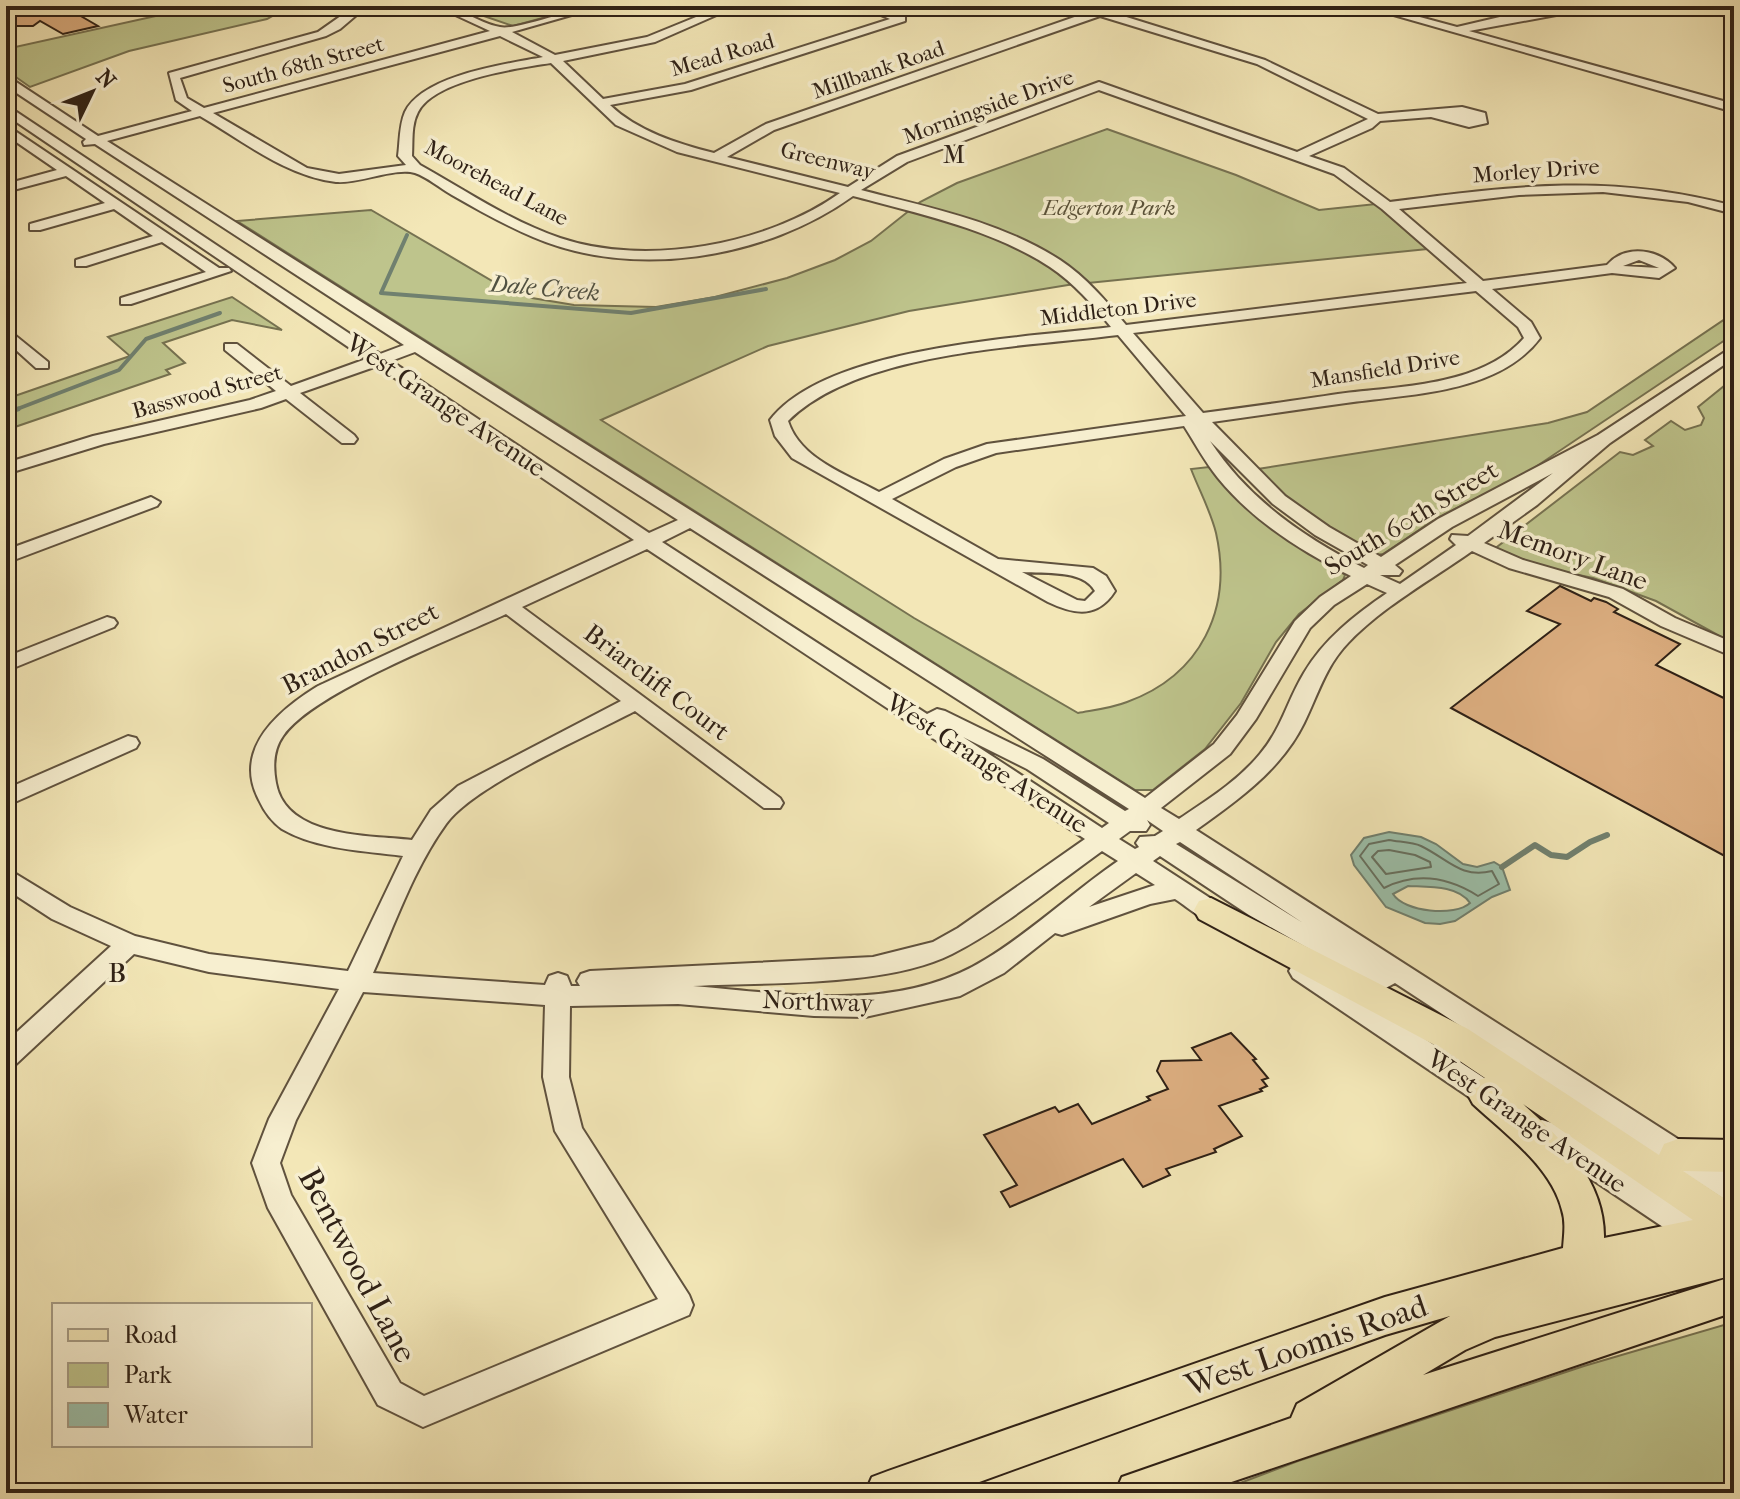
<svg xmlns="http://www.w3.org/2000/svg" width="1740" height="1499" font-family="'IM FELL French Canon',serif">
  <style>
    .green { fill: #bec48c; stroke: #767251; stroke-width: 2 }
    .water { fill: #9cc0aa; stroke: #70806f; stroke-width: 2; fill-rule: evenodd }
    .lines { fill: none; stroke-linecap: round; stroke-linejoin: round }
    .shore { stroke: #667060; stroke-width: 2 }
    .stream-far2 { stroke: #70806f; stroke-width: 4 }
    .stream-far1 { stroke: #70806f; stroke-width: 5 }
    .stream { stroke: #70806f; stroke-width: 6 }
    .building { fill: #dcae80; stroke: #2f2116; stroke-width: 2 }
    .minor-casing { stroke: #60523e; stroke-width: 4 }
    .major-casing { stroke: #2f2116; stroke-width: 4 }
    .minor { fill: #f7efd0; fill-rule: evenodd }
    .major { fill: #f3e7b7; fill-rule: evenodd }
    .labels { text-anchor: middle; stroke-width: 7; stroke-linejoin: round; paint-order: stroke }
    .far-street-label { font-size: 22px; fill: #2f2116; stroke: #f7efd0 }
    .far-park-label { font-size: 22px; font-style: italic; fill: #5a5239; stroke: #f7efd0 }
    .far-neighbourhood-label { font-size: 24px; letter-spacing: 2px; fill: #2f2116; stroke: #f7efd0 }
    .far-water-label { font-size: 24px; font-style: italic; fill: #505142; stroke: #f7efd0 }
    .street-label { font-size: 26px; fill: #2f2116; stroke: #f7efd0 }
    .neighbourhood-label { font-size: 28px; letter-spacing: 2px; fill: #2f2116; stroke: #f7efd0 }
    .near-street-label { font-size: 32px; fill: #2f2116; stroke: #f7efd0 }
  </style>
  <rect width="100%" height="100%" fill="#f3e7b7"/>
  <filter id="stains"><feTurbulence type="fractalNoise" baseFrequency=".0025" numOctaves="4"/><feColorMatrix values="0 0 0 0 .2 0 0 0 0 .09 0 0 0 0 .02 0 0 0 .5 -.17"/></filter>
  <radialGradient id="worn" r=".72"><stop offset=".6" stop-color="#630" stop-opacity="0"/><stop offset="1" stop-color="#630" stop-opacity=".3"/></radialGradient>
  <!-- green -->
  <g class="green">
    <polygon points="201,6 290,6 267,19 129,51 30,87 6,70 6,49"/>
    <polygon points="513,6 587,6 513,26 481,15"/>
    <path d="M1107 129 1236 175 1319 210 1376 204 1428 249 1068 285 909 311 768 346 601 420 914 618 1078 713C1094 710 1112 708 1127 702 1201 675 1233 609 1216 533 1211 512 1199 490 1191 469L1209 467 1240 500 1345 575 1343 580 1299 614 1276 642 1241 703 1205 749 1153 790H1135L237 221 371 210 494 282 532 298 574 305 656 307 715 297 787 278 835 260 871 241 920 202 957 183Z"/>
    <polygon points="232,297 282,330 232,320 163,343 185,363 166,370 170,374 6,430 6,399 130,356 108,337"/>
    <polygon points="1734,313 1734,334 1525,474 1437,518 1383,554 1375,555 1364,551 1285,498 1258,469 1548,423 1587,412"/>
    <polygon points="1734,385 1734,644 1656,601 1593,578 1531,565 1493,550 1620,452 1633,455 1653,446 1645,440 1671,421 1685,430 1701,425 1704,418 1698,407 1724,386"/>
    <polygon points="1734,1322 1734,1493 1214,1493 1298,1461 1584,1366"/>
  </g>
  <!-- water -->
  <path class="water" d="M1389 832 1421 837 1436 844 1463 864 1477 867 1494 862 1502 867 1510 890 1492 897 1455 921 1440 924 1425 923 1386 907 1354 865 1351 855 1364 838ZM1408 886C1428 887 1458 885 1470 903 1455 917 1404 912 1393 894Z"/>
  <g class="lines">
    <!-- shore -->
    <g class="shore">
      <path d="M1389 840C1399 842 1412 842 1421 846 1448 859 1461 879 1492 871L1499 884 1478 896C1448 877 1416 872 1384 888L1360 856 1369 844Z"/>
      <polygon points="1389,850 1415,855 1430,862 1431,867 1386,874 1372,857 1378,851"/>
    </g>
    <!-- stream-far2 -->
    <g class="stream-far2">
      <polyline points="407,235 381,293 631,313 766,289"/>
      <polyline points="12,411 119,370 146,339 220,313"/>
    </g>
    <!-- stream-far1 -->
    <polyline class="stream-far1" points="6,413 18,409"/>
    <!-- stream -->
    <polyline class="stream" points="1502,867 1535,845 1551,855 1567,857 1590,842 1607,835"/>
  </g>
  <!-- building -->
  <g class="building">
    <polygon points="17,6 65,7 98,26 63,34 40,21 33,26 6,26 6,10"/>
    <polygon points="1560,586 1591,601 1594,598 1606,602 1618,609 1614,612 1680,644 1656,665 1734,703 1734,861 1451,708 1560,624 1527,611"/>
    <polygon points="1231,1033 1256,1059 1253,1060 1268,1078 1262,1080 1267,1086 1260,1089 1262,1091 1219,1106 1242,1136 1214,1149 1216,1152 1166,1169 1170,1175 1143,1187 1123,1159 1010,1207 1001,1192 1017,1185 984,1135 1055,1107 1059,1112 1078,1104 1092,1124 1150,1100 1147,1097 1168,1089 1157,1071 1161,1061 1201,1060 1192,1048"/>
  </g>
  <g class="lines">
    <!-- minor casing -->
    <g class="minor-casing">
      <g id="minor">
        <polygon points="92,6 168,6 134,13"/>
        <path d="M355 6H367L340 29 326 36 180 78 187 98 204 108 490 31 436 6C460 6 477 23 500 27 517 31 576 6 603 6L512 32 555 55 647 37 723 6H737L655 42 563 61 603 99 685 84 890 19 860 6H875L905 17V21L691 90 610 105C637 131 678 144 714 153L766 124 1089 12 1081 8 1091 6 1265 60 1378 114 1462 107 1485 113 1487 123 1469 127 1431 117 1380 121 1372 128 1309 156 1344 168 1390 202C1515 186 1609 173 1734 206V214L1688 202 1603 192 1519 195 1399 209 1483 281 1607 265C1625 244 1659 249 1675 268L1659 278 1612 273 1492 289 1531 322 1540 338C1498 394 1409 394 1346 403 1301 409 1257 416 1212 422L1285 496 1329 527 1381 557 1438 519 1598 435 1734 346V358L1610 443 1537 505 1484 543 1523 560 1623 589 1675 618 1734 643V657L1661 626 1609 597 1509 568 1472 551C1431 580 1382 607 1348 643 1325 667 1318 695 1304 723 1281 770 1237 801 1196 830L1734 1175V1202L1724 1199 1395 983 1384 989 1375 986 1249 915 1160 856 1153 861 1233 913 1236 919 1233 925C1213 931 1191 909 1175 899L1150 904 1062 935 1055 933 1004 973 960 996 865 1017 814 1016 678 1004 570 1006 569 1077 582 1128 689 1295 693 1305 689 1315 423 1427 378 1405 268 1208 252 1163 269 1119 339 989 209 972 134 954 15 1065 6 1069V1042L111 946 52 919 6 889V868L70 907 135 936 209 954 348 971 403 856C364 851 316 849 282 829 272 822 264 811 259 800 232 749 279 710 318 686L634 540 377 366 300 393 354 435 357 439 354 443H342L286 399 261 408 104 444 6 474V463L93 436 250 400 276 391 225 350V344H237L291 386 366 359 6 115V105L380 354 404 345 95 144 84 145 83 142 86 139 6 86V77L10 78 98 136 192 111 176 100 169 73 318 32ZM1100 16 1257 64 1368 119 1297 152 1099 82 897 156 848 187 727 157 774 130ZM500 36 543 57C506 64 423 75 405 112 399 126 400 142 398 156L406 165 339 174 307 168 213 113ZM551 63 616 125 677 152 840 193C767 245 646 267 560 238 510 221 465 190 420 165L412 156C413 141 411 125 418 112 434 80 518 68 551 63ZM1099 90 1334 174 1382 209 1467 283 1126 325C1106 301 1086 277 1060 260 1002 222 927 207 861 190L907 162ZM200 116C243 141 286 176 336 182 359 184 395 167 415 173 427 177 440 188 452 195 478 210 505 225 533 237 632 280 766 259 853 196 917 213 994 230 1050 267 1074 283 1093 305 1111 327 1022 338 827 346 770 420L775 436 792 458 1048 602C1075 615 1098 618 1115 591L1106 576 1093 568 998 559 892 499 956 467 996 453 1184 426C1195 443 1205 462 1218 478 1253 521 1302 552 1351 576L1320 597 1295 621 1237 715 1214 744 1145 798 107 141ZM1639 260 1659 268 1623 266ZM1476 291 1518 327 1524 338C1481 387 1398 386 1338 394 1293 401 1248 407 1203 413L1133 333ZM1118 335 1186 416 987 444 944 459 879 492C846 474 800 459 788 421 858 351 1023 347 1118 335ZM415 352 678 520 649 533 391 361ZM1210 441 1273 504 1315 535 1368 565 1364 568C1303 537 1248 499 1210 441ZM1553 473 1468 536 1452 535 1450 539 1456 545 1400 584 1380 575H1399L1402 571 1395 565 1452 527ZM690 528 1129 809 1125 811 1043 759 945 711 937 709 927 714 662 542ZM647 549 1085 839 958 928 933 942 873 957 590 971 581 974 577 981 580 986H571L567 976 558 973 549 976 545 985 373 973C395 924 414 868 446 824 474 785 588 736 635 711L764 808H780L783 803 780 798 522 607ZM1022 572C1044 574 1083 569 1095 591L1085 601 1077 600ZM1367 584 1387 593C1355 615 1324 639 1304 673 1287 701 1282 728 1260 754 1238 781 1207 800 1179 819L1161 808 1230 754 1256 719 1310 628 1334 605ZM506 614 621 701 458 786 431 810 412 840C368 835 286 838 276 783 273 767 273 750 283 736 313 692 453 639 506 614ZM963 737 1027 769 1109 823 1102 828ZM1147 820 1163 831 1155 836 1140 837 1136 843 1139 847 1135 849 1119 839 1130 831H1146L1150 825ZM1180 842 1303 923 1176 844ZM1102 851 1118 861C1073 892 1032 931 986 959 898 1014 790 994 693 986 767 982 887 987 952 954 1005 927 1054 885 1102 851ZM1136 873 1155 885 1089 907ZM363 992 545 1005 543 1077 555 1131 658 1299 424 1396 400 1383 291 1195 280 1163 296 1120Z"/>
        <polygon points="1362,6 1379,6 1457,27 1504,16 1588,6 1567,13 1469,31 1734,104 1734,112"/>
        <polygon points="6,125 219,268 229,268 231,271 131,304 121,304 121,298 206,272 162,242 86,266 76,266 76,260 153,236 114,209 40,230 30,230 30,224 105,203 66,176 6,192 6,184 57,170 6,135"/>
        <polygon points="6,328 48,362 48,368 36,368 6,341"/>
        <polygon points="151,497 160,502 157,506 6,563 6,550"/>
        <polygon points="107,617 114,619 117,623 114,627 6,671 6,657"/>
        <polygon points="128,736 136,738 139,743 136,748 6,806 6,789"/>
        <polygon points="1302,961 1311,964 1507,1093 1511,1101 1507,1109 1497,1112 1487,1109 1293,978 1289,971 1293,964"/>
        <polygon points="1542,1120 1552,1123 1734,1243 1734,1272 1724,1268 1532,1139 1528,1131 1532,1123"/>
      </g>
    </g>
    <!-- major casing -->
    <g class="major-casing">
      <path id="major" d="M1211 898 1468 1029 1659 1155 1664 1144 1678 1139 1734 1140V1172L1683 1171 1734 1205V1275L1495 1337 1465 1350 1423 1375 1734 1276V1312L1199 1493H1115L1122 1477 1291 1418 1297 1404 1450 1316 1385 1335 949 1493H865L872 1477 888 1471 1385 1297 1563 1248C1564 1235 1566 1222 1562 1210 1551 1166 1504 1133 1473 1104L1467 1093 1473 1082 1485 1078 1442 1049 1199 919 1194 910 1199 901ZM1523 1104 1693 1220 1604 1238C1605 1181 1563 1140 1523 1104Z"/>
    </g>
    <!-- minor -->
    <use href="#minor" class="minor"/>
    <!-- major -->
    <use href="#major" class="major"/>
  </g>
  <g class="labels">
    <!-- far-street labels -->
    <g class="far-street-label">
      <text transform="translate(722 54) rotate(-16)" y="8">Mead Road</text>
      <text transform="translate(303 64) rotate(-15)" y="8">South 68th Street</text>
      <text transform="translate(878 69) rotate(-19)" y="8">Millbank Road</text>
      <text transform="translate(988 106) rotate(-20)" y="8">Morningside Drive</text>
      <text transform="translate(828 160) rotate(14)" y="8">Greenway</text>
      <text transform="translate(1536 170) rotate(-4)" y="8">Morley Drive</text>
      <text transform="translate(497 182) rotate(28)" y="8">Moorehead Lane</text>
      <text transform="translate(1118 308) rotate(-7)" y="8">Middleton Drive</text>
      <text transform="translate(1385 368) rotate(-9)" y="8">Mansfield Drive</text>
      <text transform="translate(207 391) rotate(-15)" y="8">Basswood Street</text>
    </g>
    <!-- far-park labels -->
    <g class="far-park-label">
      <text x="1109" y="215">Edgerton Park</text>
    </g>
    <!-- far-neighbourhood labels -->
    <g class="far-neighbourhood-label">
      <text x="955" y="163">M</text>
    </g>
    <!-- far-water labels -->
    <g class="far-water-label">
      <text transform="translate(545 288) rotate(5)" y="8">Dale Creek</text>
    </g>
    <!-- street labels -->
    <g class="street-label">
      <text transform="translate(446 405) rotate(34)" y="9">West Grange Avenue</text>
      <text transform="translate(1411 518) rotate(-31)" y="9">South 60th Street</text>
      <text transform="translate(1573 555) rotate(20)" y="9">Memory Lane</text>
      <text transform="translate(360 648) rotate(-27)" y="9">Brandon Street</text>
      <text transform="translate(657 682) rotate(37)" y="9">Briarclift Court</text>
      <text transform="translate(987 763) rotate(33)" y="9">West Grange Avenue</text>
      <text transform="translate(818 1001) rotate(2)" y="9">Northway</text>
      <text transform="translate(1527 1121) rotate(34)" y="9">West Grange Avenue</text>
    </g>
    <!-- neighbourhood labels -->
    <g class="neighbourhood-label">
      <text x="118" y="982">B</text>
    </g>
    <!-- near-street labels -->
    <g class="near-street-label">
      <text transform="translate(358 1265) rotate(62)" y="11">Bentwood Lane</text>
      <text transform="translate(1306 1345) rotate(-19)" y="11">West Loomis Road</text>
    </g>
  </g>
  <!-- margin -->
  <rect width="1740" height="1499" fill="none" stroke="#f3e7b7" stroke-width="32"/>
  <rect x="8" y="8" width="1724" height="1483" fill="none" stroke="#2f2116" stroke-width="4"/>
  <rect x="16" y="16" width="1708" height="1467" fill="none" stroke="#2f2116" stroke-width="2"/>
  <!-- legend -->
  <rect x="52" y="1303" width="260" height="144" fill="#f7efd0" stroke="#a79d86" stroke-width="2"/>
  <rect x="68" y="1329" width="40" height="12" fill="#f3e7b7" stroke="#a79d86" stroke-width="2"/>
  <text x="124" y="1343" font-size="24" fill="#2f2116">Road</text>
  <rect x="68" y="1363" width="40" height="24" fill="#bec48c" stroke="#a79d86" stroke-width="2"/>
  <text x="124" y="1383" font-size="24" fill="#2f2116">Park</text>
  <rect x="68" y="1403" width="40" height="24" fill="#9cc0aa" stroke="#a79d86" stroke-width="2"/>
  <text x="124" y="1423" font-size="24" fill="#2f2116">Water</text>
  <!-- north arrow -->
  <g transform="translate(92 92) rotate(47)" stroke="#f7efd0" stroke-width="6" paint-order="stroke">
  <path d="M0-6L14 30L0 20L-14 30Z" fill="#2f2116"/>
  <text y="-12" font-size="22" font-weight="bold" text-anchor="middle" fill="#2f2116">N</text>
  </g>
  <rect width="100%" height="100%" filter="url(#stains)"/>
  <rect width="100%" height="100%" fill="url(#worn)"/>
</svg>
